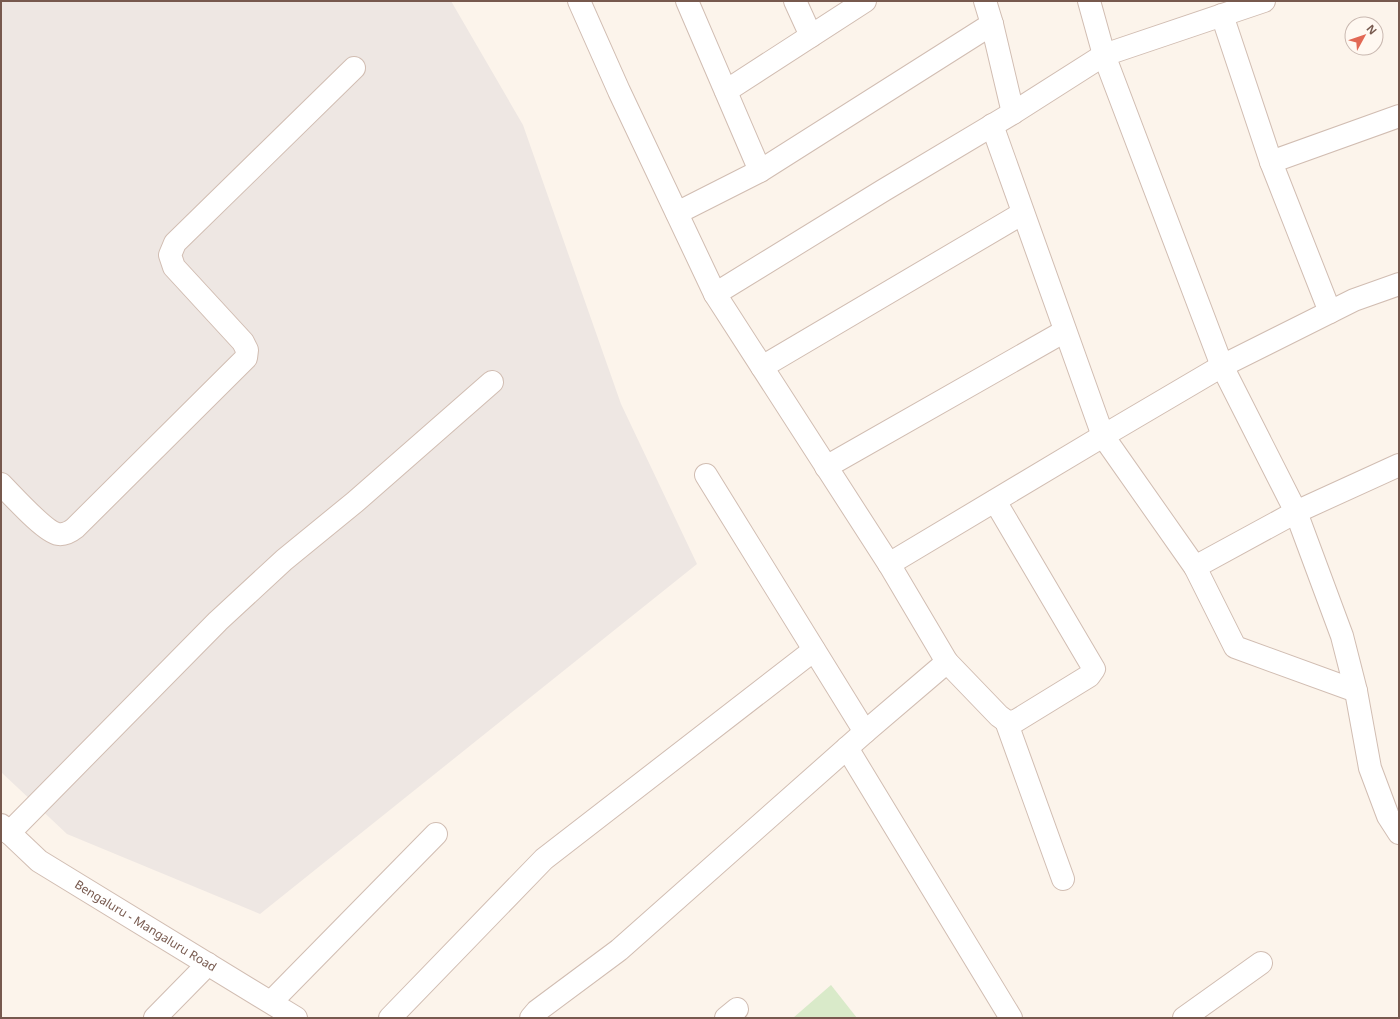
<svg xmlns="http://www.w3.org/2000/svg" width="1400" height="1019" font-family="'Noto Sans',sans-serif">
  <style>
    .industrial { fill: #eee7e3 }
    .green { fill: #d9eac9 }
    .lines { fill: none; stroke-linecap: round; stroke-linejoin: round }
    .minor-casing { stroke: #d1bdb2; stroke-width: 24 }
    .minor { stroke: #fff; stroke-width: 22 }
    .labels { text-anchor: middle; stroke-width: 3; stroke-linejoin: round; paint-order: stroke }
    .street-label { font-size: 12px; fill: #77594e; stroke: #fff8f1 }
  </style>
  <rect width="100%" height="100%" fill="#fcf4eb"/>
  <!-- industrial -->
  <polygon class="industrial" points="1,1 451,1 523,125 621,404 697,564 260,914 67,834 1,772"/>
  <!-- green -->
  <polygon class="green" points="831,985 857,1018 793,1018"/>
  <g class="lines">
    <!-- minor casing -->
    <g class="minor-casing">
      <g id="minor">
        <polyline points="687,1 760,171"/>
        <polyline points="795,1 811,36"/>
        <polyline points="985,1 992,24 1013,113"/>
        <polyline points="1089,1 1104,55 1222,366 1354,300 1399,284"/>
        <polyline points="1222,15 1271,162 1330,312"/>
        <polyline points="726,91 865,1"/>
        <polyline points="992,125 1103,436 1222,366 1296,512 1342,636 1356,691 1370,768 1388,816 1399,833"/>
        <polyline points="1271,162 1399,116"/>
        <polyline points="677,213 760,171 992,24"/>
        <polyline points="715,294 884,190 1013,113 1104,55 1264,1"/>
        <polyline points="762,367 1023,213"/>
        <polyline points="826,467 1065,331"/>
        <polyline points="706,475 865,732"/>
        <path d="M1 484C12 495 45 532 58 534 65 535 70 532 75 528L246 358 247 350 243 342 174 267 170 255 175 243 354 68"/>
        <polyline points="889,564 1103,436 1195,567 1235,647 1356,691"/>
        <polyline points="1195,567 1296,512 1399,465"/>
        <polyline points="947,662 999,716 1006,721 1014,722 1089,676 1094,669 995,501"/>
        <polyline points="1006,721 1063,879"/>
        <polyline points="847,748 1011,1018"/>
        <path id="s1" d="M1 825 39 861 296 1018"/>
        <polyline points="9,833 218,621 284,560 355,502 492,382"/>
        <polyline points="271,1002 436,834"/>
        <polyline points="155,1018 208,964"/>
        <polyline points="390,1018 544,859 814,650"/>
        <polyline points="531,1018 537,1011 619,950 865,732 947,662 889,564 715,294 619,91 579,1"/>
        <polyline points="726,1018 737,1009"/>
        <polyline points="1184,1018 1261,963"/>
      </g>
    </g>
    <!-- minor -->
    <use href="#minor" class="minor"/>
  </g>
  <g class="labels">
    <!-- street labels -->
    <g class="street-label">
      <text dy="4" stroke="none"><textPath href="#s1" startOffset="177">Bengaluru - Mangaluru Road</textPath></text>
    </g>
  </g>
  <!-- border -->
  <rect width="1400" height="1019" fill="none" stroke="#77594e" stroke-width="4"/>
  <!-- north arrow -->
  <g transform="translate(1364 36) rotate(50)"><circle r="19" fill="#fff8f1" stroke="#c9b8b0"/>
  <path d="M0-3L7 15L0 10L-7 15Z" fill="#e26854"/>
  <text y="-6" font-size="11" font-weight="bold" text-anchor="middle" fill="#77594e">N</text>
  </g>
</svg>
